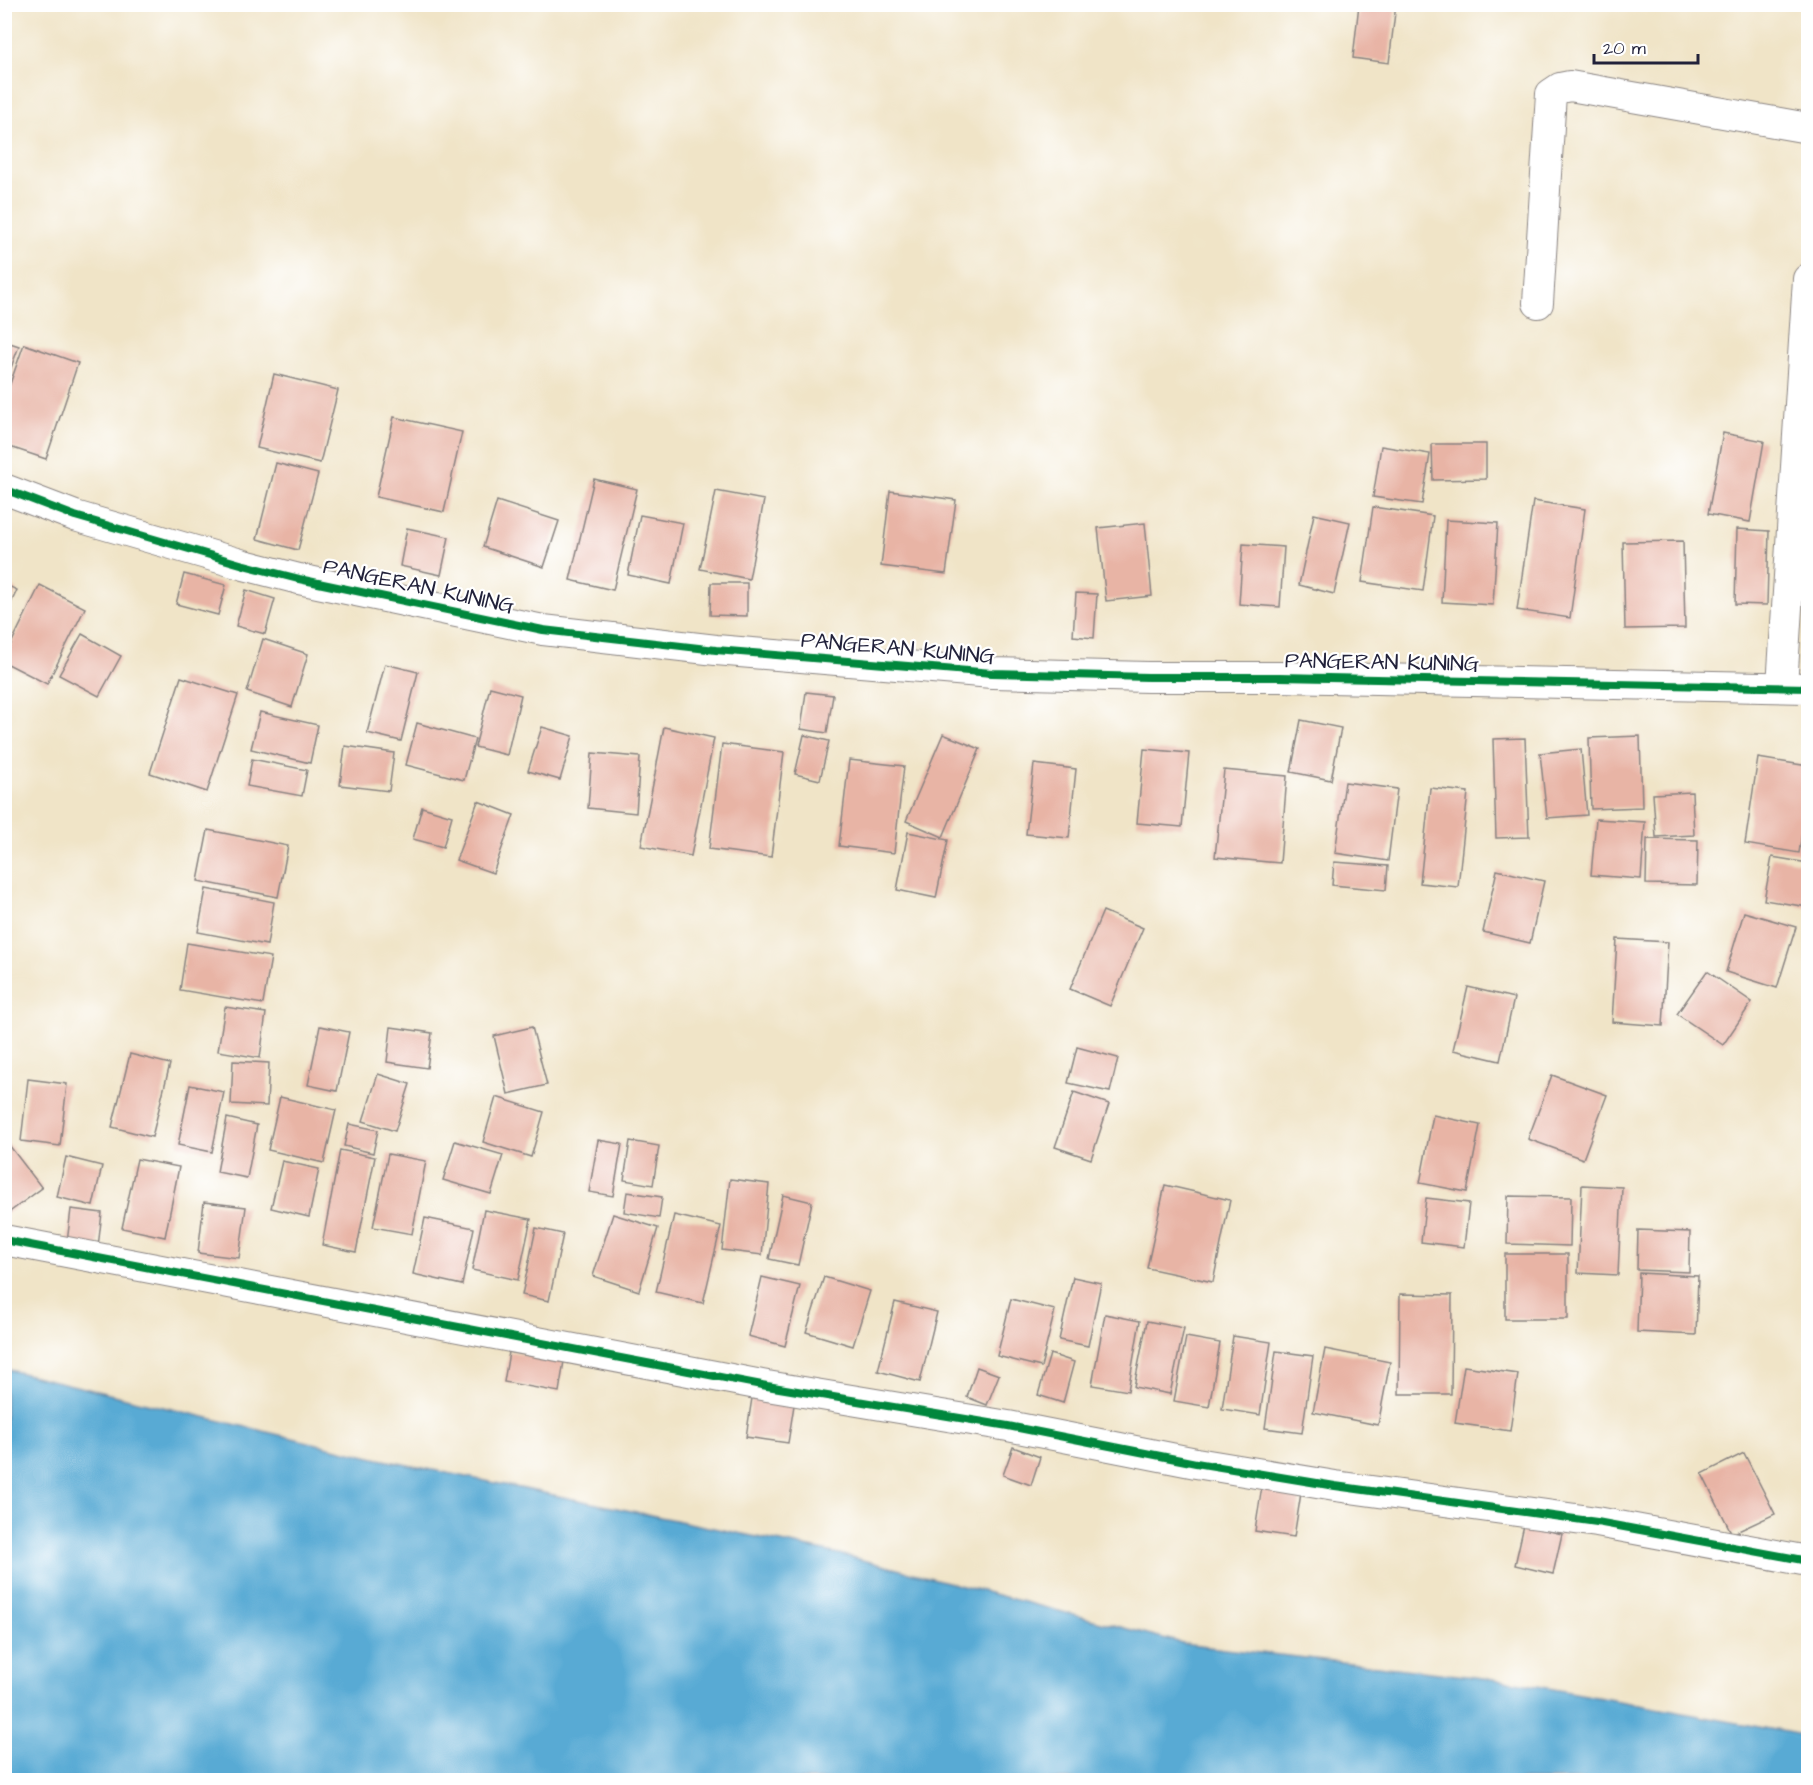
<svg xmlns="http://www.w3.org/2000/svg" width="1813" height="1785" font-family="'Architects Daughter',sans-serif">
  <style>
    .water { fill: #59aad4; stroke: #3e6688; stroke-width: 1.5 }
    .building { fill: #e8b4a5 }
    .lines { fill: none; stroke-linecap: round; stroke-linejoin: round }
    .minor-casing { stroke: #898381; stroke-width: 32 }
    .minor { stroke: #fff; stroke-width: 30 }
    .cycleway-casing { stroke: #fff; stroke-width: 11 }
    .cycleway { stroke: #00873e; stroke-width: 8 }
    .labels { text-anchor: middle; stroke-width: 4.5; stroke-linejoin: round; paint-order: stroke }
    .street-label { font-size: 22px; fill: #22223b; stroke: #fff }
  </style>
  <rect width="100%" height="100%" fill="#fff"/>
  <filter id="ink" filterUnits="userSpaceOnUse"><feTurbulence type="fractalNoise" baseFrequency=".0167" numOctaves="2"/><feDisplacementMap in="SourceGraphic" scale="12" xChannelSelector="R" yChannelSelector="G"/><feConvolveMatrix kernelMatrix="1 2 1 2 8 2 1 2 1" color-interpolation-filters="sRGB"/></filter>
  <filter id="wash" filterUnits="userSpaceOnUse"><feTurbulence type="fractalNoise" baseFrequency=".008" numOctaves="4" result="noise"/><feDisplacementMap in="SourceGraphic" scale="24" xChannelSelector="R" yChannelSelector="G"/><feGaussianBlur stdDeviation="1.35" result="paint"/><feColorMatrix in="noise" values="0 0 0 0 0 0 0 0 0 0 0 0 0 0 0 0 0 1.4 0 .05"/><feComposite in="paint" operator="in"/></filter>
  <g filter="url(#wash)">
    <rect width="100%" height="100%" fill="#f0e4c7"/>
    <!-- water -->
    <polygon class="water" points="5,1369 379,1459 839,1554 1190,1645 1510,1681 1808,1736 1808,1780 5,1780"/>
    <g id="blocks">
      <!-- building -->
      <g class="building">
        <polygon points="1359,4 1396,4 1389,63 1353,58"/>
        <polygon points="4,341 19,346 5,384 4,384"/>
        <polygon points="24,344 78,363 46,459 4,445 4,401"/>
        <polygon points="274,374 338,390 320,463 257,448"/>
        <polygon points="394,417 462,432 444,512 376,497"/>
        <polygon points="1723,433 1764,441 1750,522 1708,514"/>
        <polygon points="1432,444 1486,444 1486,479 1433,480"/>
        <polygon points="1381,446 1430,454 1422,504 1373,497"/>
        <polygon points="276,463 318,474 298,550 257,539"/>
        <polygon points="594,479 637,489 613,590 570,580"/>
        <polygon points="716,491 764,500 749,579 700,569"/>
        <polygon points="890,491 956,500 946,574 881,566"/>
        <polygon points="497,501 559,521 544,567 483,547"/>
        <polygon points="1533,501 1585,509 1570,618 1517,610"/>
        <polygon points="1373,507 1433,516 1423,591 1362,582"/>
        <polygon points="1314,514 1350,522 1334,594 1299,585"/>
        <polygon points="640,515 683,523 671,584 628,575"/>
        <polygon points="1446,520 1498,523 1493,605 1442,602"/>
        <polygon points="1145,523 1152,596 1106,601 1098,528"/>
        <polygon points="407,528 449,537 441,575 400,566"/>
        <polygon points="1737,529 1769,531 1767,605 1735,604"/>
        <polygon points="1683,541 1685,628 1625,629 1623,542"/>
        <polygon points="1243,544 1284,547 1280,607 1239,604"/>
        <polygon points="184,574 226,585 218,615 176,604"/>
        <polygon points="711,583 747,583 747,616 710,615"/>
        <polygon points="4,584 17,590 4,618"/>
        <polygon points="40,585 85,608 47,684 4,662 4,658"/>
        <polygon points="246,590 275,599 265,634 236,626"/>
        <polygon points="1076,593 1097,594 1094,638 1073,636"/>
        <polygon points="82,634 121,656 99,696 59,675"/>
        <polygon points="263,639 308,654 292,707 247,692"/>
        <polygon points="385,664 418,672 401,741 367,733"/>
        <polygon points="181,677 238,695 207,792 150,773"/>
        <polygon points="490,687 521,695 507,755 475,747"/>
        <polygon points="806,692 833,695 827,733 801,729"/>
        <polygon points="260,712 318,725 310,763 251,749"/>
        <polygon points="1301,720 1341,728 1331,780 1291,772"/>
        <polygon points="417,723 475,739 464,780 406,765"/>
        <polygon points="542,727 573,736 560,780 528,771"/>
        <polygon points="664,727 714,738 691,856 641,846"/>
        <polygon points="943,734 980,749 943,837 906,821"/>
        <polygon points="804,735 829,741 820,780 795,774"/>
        <polygon points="1640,736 1642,807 1591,809 1589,738"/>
        <polygon points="1525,738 1529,837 1496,838 1493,739"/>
        <polygon points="722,744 784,752 771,857 709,849"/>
        <polygon points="345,746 394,753 389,791 340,785"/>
        <polygon points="1144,749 1189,753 1182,827 1137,823"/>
        <polygon points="1581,749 1587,815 1547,818 1540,753"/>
        <polygon points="592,753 640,757 636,813 588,808"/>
        <polygon points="1758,758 1808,766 1808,792 1799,853 1745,844"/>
        <polygon points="252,759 307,770 302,796 247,786"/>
        <polygon points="849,760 904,766 894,853 839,846"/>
        <polygon points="1034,764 1076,769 1069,838 1026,834"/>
        <polygon points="1224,770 1287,776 1280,863 1215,857"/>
        <polygon points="1345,782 1397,789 1388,861 1335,853"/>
        <polygon points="1430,788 1468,792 1458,887 1420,883"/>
        <polygon points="1692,792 1694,835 1656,837 1653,794"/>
        <polygon points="478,801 514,815 493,873 456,860"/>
        <polygon points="422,807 452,816 443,847 413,839"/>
        <polygon points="1596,819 1645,822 1641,879 1591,875"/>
        <polygon points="208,830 288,846 278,897 198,881"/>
        <polygon points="908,832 948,840 936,898 897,890"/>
        <polygon points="1647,839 1698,840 1697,885 1646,884"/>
        <polygon points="1772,857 1808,863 1808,907 1764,900"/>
        <polygon points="1334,862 1388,866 1386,890 1332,885"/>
        <polygon points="1497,870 1544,881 1530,943 1483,932"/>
        <polygon points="206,889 274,902 267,945 198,932"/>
        <polygon points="1103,911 1143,928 1110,1006 1070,989"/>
        <polygon points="1744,912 1796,927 1777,988 1726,972"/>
        <polygon points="1617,939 1668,942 1663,1026 1612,1022"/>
        <polygon points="187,943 271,957 263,1004 180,990"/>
        <polygon points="1707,971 1752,1002 1723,1045 1677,1014"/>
        <polygon points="1468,987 1514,998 1500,1061 1453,1050"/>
        <polygon points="225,1007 266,1013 260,1058 218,1051"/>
        <polygon points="320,1026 349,1032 337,1091 308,1085"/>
        <polygon points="391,1027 432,1033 427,1068 387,1062"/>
        <polygon points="532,1027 547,1085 508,1094 494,1036"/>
        <polygon points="1077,1047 1118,1058 1110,1092 1068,1083"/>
        <polygon points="130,1054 170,1064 152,1137 112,1127"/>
        <polygon points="233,1061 269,1063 267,1106 231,1104"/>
        <polygon points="378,1074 410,1084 395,1131 363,1121"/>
        <polygon points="1552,1075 1607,1095 1583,1159 1528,1139"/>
        <polygon points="28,1079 67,1084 60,1146 21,1141"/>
        <polygon points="190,1085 224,1092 212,1152 178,1145"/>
        <polygon points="1074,1092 1109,1104 1091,1159 1055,1147"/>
        <polygon points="280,1097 336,1110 324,1163 268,1150"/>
        <polygon points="496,1097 544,1112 531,1157 483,1142"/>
        <polygon points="1433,1115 1480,1125 1467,1192 1420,1183"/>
        <polygon points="227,1118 257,1125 247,1178 217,1172"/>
        <polygon points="349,1124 378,1130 373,1153 344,1146"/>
        <polygon points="598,1140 622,1144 613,1196 589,1192"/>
        <polygon points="455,1141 503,1155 491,1194 443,1180"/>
        <polygon points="630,1141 659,1146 653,1185 624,1180"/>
        <polygon points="9,1145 42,1188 4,1216 4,1148"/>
        <polygon points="340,1150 375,1157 356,1252 322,1245"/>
        <polygon points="388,1154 426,1161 412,1234 373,1227"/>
        <polygon points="66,1157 102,1166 93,1206 57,1197"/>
        <polygon points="137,1159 179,1167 165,1237 122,1228"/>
        <polygon points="282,1161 319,1169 309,1217 271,1208"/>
        <polygon points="730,1179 769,1184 762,1255 722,1250"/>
        <polygon points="1165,1185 1230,1200 1213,1282 1147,1268"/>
        <polygon points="1582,1185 1622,1187 1618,1275 1578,1273"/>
        <polygon points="627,1192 662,1197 659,1218 624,1212"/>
        <polygon points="783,1195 812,1202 798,1265 769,1259"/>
        <polygon points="1508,1196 1571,1197 1570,1246 1507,1244"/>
        <polygon points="1426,1198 1469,1203 1464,1247 1421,1242"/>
        <polygon points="204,1202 246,1207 239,1258 198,1253"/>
        <polygon points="71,1209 102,1213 98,1247 67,1243"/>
        <polygon points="484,1210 531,1219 518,1280 472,1270"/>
        <polygon points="613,1214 658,1228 639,1291 593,1276"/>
        <polygon points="674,1215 721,1226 703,1303 656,1292"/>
        <polygon points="425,1218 474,1228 462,1285 413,1274"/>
        <polygon points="536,1228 563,1234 549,1301 522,1295"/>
        <polygon points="1638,1230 1690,1232 1689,1272 1637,1270"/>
        <rect x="1505" y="1254" width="63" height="65"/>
        <polygon points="1639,1273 1698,1276 1696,1335 1637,1332"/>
        <polygon points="762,1277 800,1286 785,1346 748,1336"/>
        <polygon points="824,1277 870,1291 853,1346 806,1332"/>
        <polygon points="1073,1277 1101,1283 1088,1346 1059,1340"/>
        <polygon points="1400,1294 1452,1295 1451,1394 1399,1394"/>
        <polygon points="1011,1299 1055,1310 1041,1367 997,1356"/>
        <polygon points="895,1302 937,1312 920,1382 878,1371"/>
        <polygon points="1105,1314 1140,1321 1128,1391 1092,1385"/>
        <polygon points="1147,1321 1184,1328 1170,1394 1134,1387"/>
        <polygon points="1233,1336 1271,1342 1260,1415 1222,1409"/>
        <polygon points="1186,1337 1220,1343 1209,1407 1174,1401"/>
        <polygon points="1325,1349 1390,1362 1378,1425 1313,1412"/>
        <polygon points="1276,1351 1313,1356 1302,1433 1265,1428"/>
        <polygon points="509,1352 564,1361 559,1392 504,1382"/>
        <polygon points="1050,1354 1074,1362 1063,1403 1038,1395"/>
        <polygon points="1464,1366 1518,1374 1510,1431 1455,1423"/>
        <polygon points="977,1367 999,1375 987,1405 967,1397"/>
        <polygon points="752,1398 794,1405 788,1443 746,1437"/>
        <polygon points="1013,1447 1040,1457 1031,1485 1003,1475"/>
        <polygon points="1744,1453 1775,1514 1732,1534 1702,1474"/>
        <polygon points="1807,1478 1808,1478 1808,1511 1802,1510"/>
        <polygon points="1262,1486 1301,1493 1294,1537 1255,1531"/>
        <polygon points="1524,1525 1562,1534 1553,1574 1515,1565"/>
      </g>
    </g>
  </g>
  <g filter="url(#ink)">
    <use href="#blocks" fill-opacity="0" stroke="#898381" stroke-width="1.5"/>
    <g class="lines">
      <!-- minor casing -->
      <g class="minor-casing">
        <g id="minor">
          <polyline points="1538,303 1551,94 1560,88 1570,86 1808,128"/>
          <polyline points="4,489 75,516 244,565 299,579 543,630 716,650 992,673 1148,677 1280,677 1808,688"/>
          <polyline points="1782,686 1808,279"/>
          <polyline points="4,1240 767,1386 1008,1426 1196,1463 1335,1486 1597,1522 1808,1561"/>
        </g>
      </g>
      <!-- minor -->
      <use href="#minor" class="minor"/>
      <!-- cycleway casing -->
      <g class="cycleway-casing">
        <g id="cycleway">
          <polyline points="4,489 75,516 244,565 299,579 543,630 716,650 992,673 1148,677 1280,677 1808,688"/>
          <polyline points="4,1240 767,1386 1008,1426 1196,1463 1335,1486 1597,1522 1808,1561"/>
        </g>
      </g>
      <!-- cycleway -->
      <use href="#cycleway" class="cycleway"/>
    </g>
  </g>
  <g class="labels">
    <!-- street labels -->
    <g class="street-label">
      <text transform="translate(419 585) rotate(12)" y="8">PANGERAN KUNING</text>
      <text transform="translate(898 647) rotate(5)" y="8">PANGERAN KUNING</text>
      <text transform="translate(1382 661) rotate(1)" y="8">PANGERAN KUNING</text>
    </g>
  </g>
  <!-- margin -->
  <rect width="1813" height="1785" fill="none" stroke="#fff" stroke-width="24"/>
  <!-- scale -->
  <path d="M1594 54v9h104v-9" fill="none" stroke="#22223b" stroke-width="3"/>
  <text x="1603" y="54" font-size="18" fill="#22223b" stroke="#ffffff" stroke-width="4.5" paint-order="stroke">20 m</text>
</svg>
